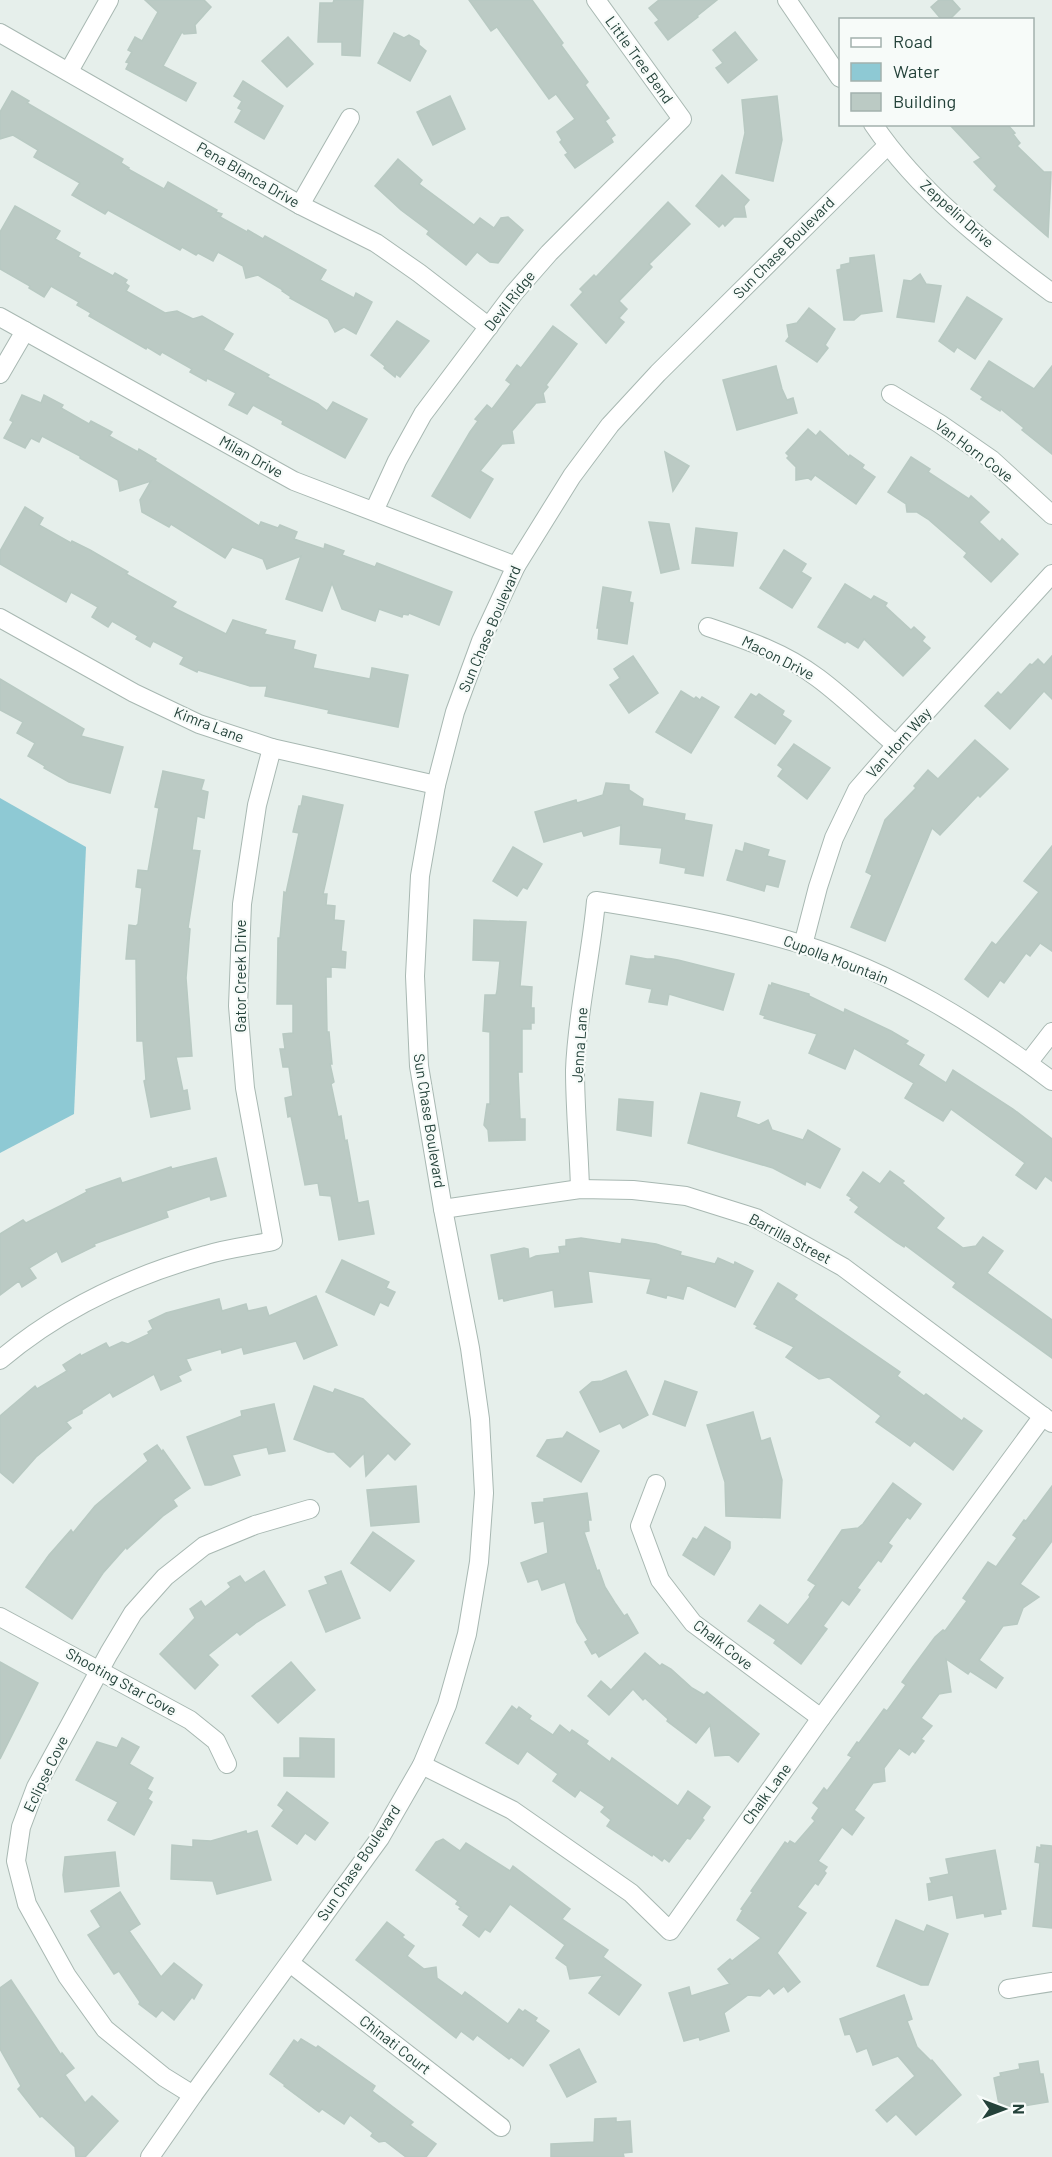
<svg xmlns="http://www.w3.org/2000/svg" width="1052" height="2157" font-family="Barlow,sans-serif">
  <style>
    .water { fill: #8ec9d4 }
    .building { fill: #bbcac4; stroke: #b8c9c2; stroke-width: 1.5 }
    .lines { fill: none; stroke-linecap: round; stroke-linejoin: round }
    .street-casing { stroke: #a8b8b2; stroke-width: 20 }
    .street { stroke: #fff; stroke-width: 18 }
    .labels { text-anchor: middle; stroke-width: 4.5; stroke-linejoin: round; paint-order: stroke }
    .street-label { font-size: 15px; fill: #24423a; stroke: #f7fbf9 }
  </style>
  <rect width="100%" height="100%" fill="#e6efeb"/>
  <!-- water -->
  <polygon class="water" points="0,798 86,847 74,1114 0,1153"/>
  <!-- building -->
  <g class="building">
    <polygon points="145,0 204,0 211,7 195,25 196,33 184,34 182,32 163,66 196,83 186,101 126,69 129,63 126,62 132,52 128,50 135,37 142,41 158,12"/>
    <polygon points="334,0 363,0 360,56 342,55 342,42 318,42 320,3 333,3"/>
    <polygon points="469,0 532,0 563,43 561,45 588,82 585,85 609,118 605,121 615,135 611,138 613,142 575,168 565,155 568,153 560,142 562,140 557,132 575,119 556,94 549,99 497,27 491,31"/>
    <polygon points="659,0 717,0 697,16 698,17 668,40 655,23 659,20 649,8"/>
    <polygon points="939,0 952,0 960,9 949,20 942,20 931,7"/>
    <polygon points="735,32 757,60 728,83 716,68 723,63 713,50"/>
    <polygon points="394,33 404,38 409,35 419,41 419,45 426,51 410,81 378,63"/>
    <polygon points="288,37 313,64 287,87 262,61"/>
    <polygon points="243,81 283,106 264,139 235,122 242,110 238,108 242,101 234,96"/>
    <polygon points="12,91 29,101 27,103 123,159 121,163 129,168 128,169 164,189 168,182 217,210 216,212 222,214 220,217 247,232 248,230 263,239 265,236 326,270 320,280 354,298 356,293 372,302 356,334 344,327 335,332 328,319 290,298 291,297 282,291 283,290 258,275 246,278 243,266 218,252 213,261 198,253 196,255 182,247 180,250 108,210 105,214 72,195 80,183 34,157 38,150 13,135 0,139 0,112"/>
    <polygon points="450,96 465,129 433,145 417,112"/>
    <polygon points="777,96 782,140 773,181 736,173 745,133 742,100"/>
    <polygon points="949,124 1007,124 1015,133 1013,134 1020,143 1017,146 1044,172 1051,172 1048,237 994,190 997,186 974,162 981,158"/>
    <polygon points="398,159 422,180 419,184 474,225 480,218 494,228 501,218 508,217 523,230 498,263 490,262 477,252 466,265 427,234 429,231 401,210 375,186"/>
    <polygon points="722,175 749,200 744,206 746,217 734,217 725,226 723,223 719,227 696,206"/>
    <polygon points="668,202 690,224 649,264 652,267 619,301 627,309 619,318 624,322 606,343 571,305 583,292 580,289 594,275 596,277"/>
    <polygon points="15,206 60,231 55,239 80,253 78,257 113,276 115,273 127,280 125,283 129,286 126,291 165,313 177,311 193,319 202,316 233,334 223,350 269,375 267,377 318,404 327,411 333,402 367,419 345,458 282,424 283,421 253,405 247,414 229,405 236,393 207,378 206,381 190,372 192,369 162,352 160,355 147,347 146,349 89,316 91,313 77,305 79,302 51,286 44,297 29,288 30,286 0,269 0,232"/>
    <polygon points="874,255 882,311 861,314 854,320 844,320 837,270 841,269 841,265 850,263 850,258"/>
    <polygon points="920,274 926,284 941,286 934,322 897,317 904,280 911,281"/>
    <polygon points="967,297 1002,319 975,359 957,347 954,352 939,341"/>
    <polygon points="809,308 835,329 825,345 828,348 817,362 786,341 789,337 787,325 797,323"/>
    <polygon points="397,321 429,341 400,377 396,374 395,377 384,368 385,366 371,355"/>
    <polygon points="553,326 577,344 546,385 548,387 543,393 545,402 536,403 512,431 514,443 502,444 480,471 493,479 470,518 432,496 470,432 478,421 475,419 487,405 492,409 511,384 506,380 517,365 521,368"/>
    <polygon points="989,361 1034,389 1052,366 1052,454 1022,430 1024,428 1001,409 1000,411 981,399 983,397 971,389"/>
    <polygon points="776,366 782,389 787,400 793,398 797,413 737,430 723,380"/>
    <polygon points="22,395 41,403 44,395 63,405 61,408 89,424 91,421 112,432 109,436 138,452 139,449 156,459 155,461 259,526 261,522 278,528 280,525 297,532 294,539 324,549 325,544 344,551 342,555 375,567 377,563 452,592 439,625 409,613 408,615 403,614 402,617 379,609 375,621 342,609 332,583 322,611 286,599 301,556 267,569 263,559 232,547 225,558 171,524 169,527 142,512 140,500 151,481 120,491 118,480 80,458 80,456 42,436 39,442 31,438 25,448 4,438 13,422 10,420"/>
    <polygon points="808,429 816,436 820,431 849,457 850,455 864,465 862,468 875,477 856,504 815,475 811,480 808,478 796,480 796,467 787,458 789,456 786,453"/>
    <polygon points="665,452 689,466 673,491"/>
    <polygon points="911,457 930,469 928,472 969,499 971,496 989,512 979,522 1000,542 1002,539 1018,554 991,582 964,557 967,553 928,519 917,512 907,512 906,504 888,492"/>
    <polygon points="25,507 43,518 39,525 71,543 72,541 90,550 128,572 126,574 176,602 172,607 226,634 233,620 266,630 264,634 295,641 293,649 316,655 313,668 370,679 372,668 408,675 398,727 328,713 329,710 265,696 267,686 250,686 198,670 197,672 180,664 184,657 153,641 150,647 136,639 138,636 112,621 108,627 92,617 98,607 71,592 66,602 0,564 0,551"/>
    <polygon points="649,522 669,524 679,569 661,573"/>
    <polygon points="696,528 737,533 733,566 692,563"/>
    <polygon points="784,550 806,564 801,572 811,578 792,608 760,588"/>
    <polygon points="845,584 871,600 874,596 887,603 885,606 911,630 914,627 925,637 922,641 930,648 903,676 864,639 858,648 847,641 845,643 818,627"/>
    <polygon points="603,587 631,592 629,602 633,603 627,644 598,639 599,628 597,628"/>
    <polygon points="633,656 658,693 629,713 610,685 620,678 614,669"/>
    <polygon points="1052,656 1052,699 1044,691 1010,729 985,706 998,692 1001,695 1030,664 1032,665 1038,659 1044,665"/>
    <polygon points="0,679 84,729 81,736 123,747 110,793 69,782 44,768 45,766 28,756 35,743 17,733 23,722 0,710"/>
    <polygon points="681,691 694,699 696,697 700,700 702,697 719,707 691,753 656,732"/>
    <polygon points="751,694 756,697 759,694 784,711 782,715 791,721 775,744 735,717"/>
    <polygon points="975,740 1008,769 980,797 978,795 940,835 932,828 885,941 851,927 872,875 866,872 885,820 916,788 914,786 928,770 938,779"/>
    <polygon points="794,744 830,768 807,799 778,776 783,769 778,765"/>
    <polygon points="163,771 204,780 201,790 208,792 204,818 197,816 192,850 200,851 188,928 190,929 186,978 192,1056 176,1057 183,1091 187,1090 190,1109 151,1117 144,1081 146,1080 143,1041 137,1041 136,959 126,959 129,925 136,926 138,924 142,888 136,887 138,870 148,871 159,808 155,807"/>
    <polygon points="606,783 629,785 629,790 643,799 642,806 685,814 684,820 712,825 703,876 685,873 686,868 660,863 662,848 620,844 621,825 584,836 582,831 544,842 535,812 576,800 577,803 603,795"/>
    <polygon points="303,796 343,805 323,894 327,894 326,905 335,906 334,920 344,921 341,951 346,952 345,968 331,967 331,977 326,977 327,1032 329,1032 332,1064 330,1064 334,1082 331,1084 338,1117 341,1116 345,1141 347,1140 358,1203 368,1201 374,1234 339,1240 331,1196 320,1195 318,1183 305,1185 291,1116 288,1117 285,1098 293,1096 289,1067 283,1067 280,1049 285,1049 283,1034 293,1033 293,1004 277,1004 278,938 280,938 284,892 286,893 299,833 293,832 299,806 301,806"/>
    <polygon points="745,843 769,850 767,856 785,861 778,887 766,884 764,891 727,880 736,850 743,852"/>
    <polygon points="1052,846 1052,951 1040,943 1030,956 1026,953 1004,983 1000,980 988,997 965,979 992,942 996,945 1039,892 1024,881"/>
    <polygon points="513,847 542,864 527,889 523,887 517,896 493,881"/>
    <polygon points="474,920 526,922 520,986 532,987 531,1008 534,1008 534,1023 531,1023 531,1029 522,1029 522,1072 518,1072 520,1119 525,1119 525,1140 489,1141 488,1130 484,1125 487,1104 490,1104 490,1032 483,1031 485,995 496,995 497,991 500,961 473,960"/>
    <polygon points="631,956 647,959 655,959 655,956 678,960 734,974 723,1010 669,994 667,1005 649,1002 652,989 626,984"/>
    <polygon points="772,983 809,994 809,996 844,1013 845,1009 891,1031 908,1041 905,1044 924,1055 918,1065 946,1083 953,1070 1013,1109 1052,1139 1052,1181 1045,1176 1036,1189 1016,1175 1025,1163 951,1109 943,1121 905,1098 914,1083 854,1048 845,1069 809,1053 817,1034 764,1018 765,1016 760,1014 769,985 771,986"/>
    <polygon points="701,1093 740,1102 736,1117 759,1125 768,1120 772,1130 803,1140 808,1130 840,1149 820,1188 806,1181 805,1185 773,1168 688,1143"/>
    <polygon points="619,1099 653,1102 651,1136 617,1130"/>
    <polygon points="216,1158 226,1196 211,1200 210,1196 166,1211 168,1217 94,1244 95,1246 62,1262 57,1251 29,1268 36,1278 22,1287 19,1281 0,1295 0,1234 23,1220 26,1223 62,1205 87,1192 86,1190 120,1178 122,1183 171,1167 172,1169"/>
    <polygon points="890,1171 904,1181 902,1183 944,1218 936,1228 963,1248 976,1246 983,1237 1003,1251 987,1273 1052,1320 1052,1358 953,1287 956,1283 905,1245 904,1247 896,1242 855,1212 859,1207 850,1200 852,1198 847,1195 863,1172 880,1184"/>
    <polygon points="581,1238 621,1244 622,1239 656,1244 681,1252 680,1255 715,1264 718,1258 734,1265 735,1262 753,1271 735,1307 687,1285 683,1299 667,1295 666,1298 647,1293 651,1279 588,1271 592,1302 555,1307 553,1290 504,1301 503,1298 499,1299 491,1255 524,1248 528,1249 529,1259 536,1256 560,1253 559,1247 566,1246 566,1240"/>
    <polygon points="342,1260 389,1282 386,1288 395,1292 388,1306 380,1302 374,1315 326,1292"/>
    <polygon points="778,1283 797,1295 794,1299 900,1372 897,1376 924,1396 926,1394 962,1421 964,1418 982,1431 953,1470 914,1441 910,1446 876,1422 881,1416 829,1377 819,1379 786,1357 794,1347 756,1328 758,1326 754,1324"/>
    <polygon points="316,1296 337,1345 304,1359 296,1341 244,1354 242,1347 222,1353 221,1349 186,1359 191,1370 178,1376 181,1381 161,1390 154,1374 113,1397 110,1392 82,1410 82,1413 66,1422 71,1428 36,1457 13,1483 0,1472 0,1416 35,1386 37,1389 67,1371 63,1365 80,1354 81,1356 106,1343 109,1348 122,1342 128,1344 149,1334 148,1332 153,1329 149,1321 166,1313 219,1299 222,1311 246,1304 248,1311 266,1307 269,1316"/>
    <polygon points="626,1371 648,1415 623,1428 620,1423 600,1432 580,1392 592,1382 602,1381"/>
    <polygon points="665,1381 697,1392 685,1426 653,1414"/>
    <polygon points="314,1386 333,1393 335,1389 363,1399 410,1444 395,1460 388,1453 366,1476 364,1453 350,1467 334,1452 328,1452 294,1439"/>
    <polygon points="274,1404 285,1451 269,1454 267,1447 232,1455 240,1475 211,1485 205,1485 187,1437 242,1416 241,1411"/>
    <polygon points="753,1412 761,1441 770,1438 782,1480 780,1518 726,1516 725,1482 707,1425"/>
    <polygon points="567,1432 599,1451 581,1482 537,1456 547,1440 563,1438"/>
    <polygon points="157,1445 162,1452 163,1450 190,1488 173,1500 177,1506 163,1516 127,1549 126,1547 103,1573 72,1619 26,1587 49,1555 71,1530 73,1533 95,1506 148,1461 144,1454"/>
    <polygon points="893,1483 921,1504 910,1519 907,1517 888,1543 892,1546 881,1562 878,1560 857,1588 860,1590 849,1605 842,1600 823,1626 827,1629 801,1664 774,1643 776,1640 748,1621 760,1605 788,1625 810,1597 809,1595 816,1585 808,1580 842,1530 858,1528 863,1524"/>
    <polygon points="416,1486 419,1522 371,1526 367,1490"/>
    <polygon points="1052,1486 1052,1541 1020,1584 1039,1597 1023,1608 1017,1624 1003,1626 979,1660 1003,1678 996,1688 970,1671 968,1674 946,1659 951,1692 939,1694 921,1718 932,1726 921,1739 924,1741 915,1753 912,1751 909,1755 899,1748 884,1768 885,1781 873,1783 854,1810 864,1818 852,1835 842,1827 818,1861 827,1867 824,1871 826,1873 818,1885 815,1883 797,1907 806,1913 777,1953 800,1982 788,1992 784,1986 774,1994 769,1988 760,1996 748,1995 724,2013 729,2031 700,2040 699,2037 684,2041 669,1993 689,1987 691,1996 730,1984 718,1969 730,1959 732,1961 761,1938 737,1920 743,1910 741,1909 753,1892 751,1891 785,1842 788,1844 790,1841 795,1844 815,1821 812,1818 819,1808 813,1803 824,1788 827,1791 852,1757 848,1755 857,1742 859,1743 884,1709 887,1711 906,1685 902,1682 912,1668 935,1637 943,1630 945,1631 967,1601 963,1598 988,1562 996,1567 1017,1538 1013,1535 1024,1520 1026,1521"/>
    <polygon points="587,1493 591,1520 588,1520 589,1531 584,1532 597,1571 599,1570 605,1587 615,1603 624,1616 627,1614 638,1633 599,1657 596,1652 592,1654 585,1642 588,1640 577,1622 565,1582 542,1590 538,1579 528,1582 521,1563 548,1553 544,1521 535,1523 532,1503 544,1502 544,1499"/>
    <polygon points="705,1527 730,1542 730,1548 714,1575 683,1555 693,1538 697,1540"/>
    <polygon points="373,1532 414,1561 390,1591 351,1563"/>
    <polygon points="264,1571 285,1605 257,1622 240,1635 237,1632 208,1655 218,1665 195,1689 160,1654 195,1618 190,1609 201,1601 205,1607 231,1587 228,1583 240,1576 245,1583"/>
    <polygon points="341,1571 360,1618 326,1632 309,1591 328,1584 325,1577"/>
    <polygon points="645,1653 660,1666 662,1664 671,1669 692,1688 704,1695 707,1692 759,1734 738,1762 729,1755 715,1756 710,1725 696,1743 667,1721 668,1719 645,1698 643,1700 633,1689 609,1715 588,1696 601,1681 611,1690"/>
    <polygon points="0,1662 38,1683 0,1759"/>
    <polygon points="291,1662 315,1690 278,1723 252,1696"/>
    <polygon points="512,1706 517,1710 519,1707 531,1716 529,1719 553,1735 560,1725 570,1733 572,1730 588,1741 586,1744 610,1762 612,1758 678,1806 688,1791 710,1807 702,1818 704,1820 690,1839 687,1838 669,1862 664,1858 662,1861 653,1854 652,1856 607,1826 611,1820 601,1812 605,1807 580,1790 575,1797 553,1781 558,1774 527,1751 518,1764 486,1743"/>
    <polygon points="122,1738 139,1747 129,1764 153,1778 147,1789 152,1792 148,1799 152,1802 134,1835 108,1820 118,1802 76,1780 97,1742 117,1748"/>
    <polygon points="300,1738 334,1739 334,1777 284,1776 284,1758 300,1758"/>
    <polygon points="287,1792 328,1823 315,1840 305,1833 297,1844 272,1826 284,1810 278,1805"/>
    <polygon points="246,1831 247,1834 257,1831 271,1880 217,1894 213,1881 171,1879 172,1845 193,1847 193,1840 211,1841"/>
    <polygon points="443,1839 460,1851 466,1843 510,1871 513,1866 570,1909 562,1919 608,1950 603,1957 641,1985 619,2015 589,1993 603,1975 570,1979 567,1966 556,1958 565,1945 510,1904 490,1932 485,1929 479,1937 463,1925 469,1916 459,1909 461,1907 456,1904 458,1901 416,1870 436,1842"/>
    <polygon points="1041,1845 1052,1846 1052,1928 1033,1926 1040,1863 1035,1862 1037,1847 1041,1848"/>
    <polygon points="995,1850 1006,1909 1000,1910 1001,1914 985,1917 984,1913 957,1918 953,1895 929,1900 927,1884 932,1883 930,1878 949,1874 946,1859"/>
    <polygon points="115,1852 119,1886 65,1892 63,1875 65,1857"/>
    <polygon points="120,1892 140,1924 129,1931 161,1977 174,1963 202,1985 194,1999 192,1997 174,2020 162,2010 156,2017 139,2004 140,2002 119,1971 114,1974 88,1935 101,1927 91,1911"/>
    <polygon points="896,1920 924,1932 927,1925 948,1934 928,1985 921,1985 877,1966"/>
    <polygon points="387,1922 404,1935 402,1937 414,1946 407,1956 424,1969 436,1967 437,1978 462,1996 465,1992 508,2024 519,2009 523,2012 525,2010 537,2018 535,2021 549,2031 523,2066 511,2057 509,2059 477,2035 473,2040 461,2031 456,2038 356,1960"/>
    <polygon points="11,1980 61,2055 62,2053 74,2068 65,2075 85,2103 92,2096 118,2121 85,2157 76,2157 75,2147 42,2116 40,2117 18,2089 21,2086 0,2049 0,1988"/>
    <polygon points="904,1995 912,2019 907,2021 917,2047 931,2061 932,2060 961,2095 916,2135 896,2114 887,2122 876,2110 915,2076 898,2056 873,2065 867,2048 857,2052 850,2034 845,2035 840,2019"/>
    <polygon points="301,2039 316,2048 318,2046 375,2086 372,2091 413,2122 410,2125 436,2144 426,2157 406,2157 385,2141 379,2142 371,2136 373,2133 350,2115 344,2124 322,2109 319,2112 284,2086 285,2085 270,2074 294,2040 298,2043"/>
    <polygon points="579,2049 596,2082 567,2097 550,2065"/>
    <polygon points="1038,2061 1040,2074 1043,2074 1048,2102 1000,2110 994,2078 1001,2076 1000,2073 1020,2069 1019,2064"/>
    <polygon points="616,2118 616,2122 630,2121 632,2152 623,2153 624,2157 551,2157 551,2144 594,2142 595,2119"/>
  </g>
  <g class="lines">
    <!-- street casing -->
    <g class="street-casing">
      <g id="street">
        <polyline points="787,0 840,78"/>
        <polyline points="0,33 300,205 376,243 419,273 489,327"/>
        <polyline points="69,71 109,0"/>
        <path d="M873 124C919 192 987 245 1052 293"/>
        <polyline points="300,205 350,118"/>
        <polyline points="0,317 294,481 516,566"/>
        <polyline points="0,374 25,331"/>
        <polyline points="891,394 940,424 992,460 1052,515"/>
        <polyline points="374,511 397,461 423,414 514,293 549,253 682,119 596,0"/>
        <polyline points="0,618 134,693 199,724 272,748 436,785"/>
        <path d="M708 627C747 640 785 653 818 678 845 698 870 723 896 745"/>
        <polyline points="803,945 818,887 834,838 857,790 896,745 1052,574"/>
        <polyline points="1028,1063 1052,1032"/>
        <path d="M580 1189C579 1150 575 1109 575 1070 577 1013 591 957 596 901 665 912 734 924 801 944 893 972 976 1024 1052 1081"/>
        <polyline points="443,1209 580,1189 633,1190 686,1196 756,1218 843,1267 1052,1423"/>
        <path d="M0 1360C60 1309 131 1276 206 1255 228 1248 251 1246 273 1241L245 1088 238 1006 242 904 257 805 272 748"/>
        <polyline points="656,1484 640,1526 660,1580 693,1623 821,1718"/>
        <polyline points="0,1617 190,1720 216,1741 227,1764"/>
        <polyline points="422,1765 512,1810 631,1893 670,1931 821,1718 1043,1416"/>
        <polyline points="290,1963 501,2127"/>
        <polyline points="1008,1989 1052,1982"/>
        <polyline points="193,2095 164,2077 105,2029 67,1976 27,1904 16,1861 21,1827 36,1787 109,1653 133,1613 165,1577 204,1546 255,1525 310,1509"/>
        <polyline points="150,2157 193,2095 380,1838 422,1765 447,1705 467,1634 479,1562 484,1493 480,1419 470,1348 443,1209 419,1066 415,976 420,876 436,785 455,712 481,641 516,566 572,476 610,425 658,373 887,146"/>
      </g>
    </g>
    <!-- street -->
    <use href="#street" class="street"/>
  </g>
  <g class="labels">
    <!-- street labels -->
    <g class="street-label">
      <text transform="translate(639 60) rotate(54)" y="5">Little Tree Bend</text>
      <text transform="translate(248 175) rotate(30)" y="5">Pena Blanca Drive</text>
      <text transform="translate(957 214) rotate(42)" y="5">Zeppelin Drive</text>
      <text transform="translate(784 248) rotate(-45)" y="5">Sun Chase Boulevard</text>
      <text transform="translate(510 301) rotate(-52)" y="5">Devil Ridge</text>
      <text transform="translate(974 451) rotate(37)" y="5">Van Horn Cove</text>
      <text transform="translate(251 457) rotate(29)" y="5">Milan Drive</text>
      <text transform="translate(490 629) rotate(-67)" y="5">Sun Chase Boulevard</text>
      <text transform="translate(778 658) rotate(27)" y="5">Macon Drive</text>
      <text transform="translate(209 725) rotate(21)" y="5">Kimra Lane</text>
      <text transform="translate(899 743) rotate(-48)" y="5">Van Horn Way</text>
      <text transform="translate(836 960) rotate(21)" y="5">Cupolla Mountain</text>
      <text transform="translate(241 976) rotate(-90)" y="5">Gator Creek Drive</text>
      <text transform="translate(580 1045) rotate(-86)" y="5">Jenna Lane</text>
      <text transform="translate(429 1121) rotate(81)" y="5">Sun Chase Boulevard</text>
      <text transform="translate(790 1239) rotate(28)" y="5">Barrilla Street</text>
      <text transform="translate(723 1645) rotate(38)" y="5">Chalk Cove</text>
      <text transform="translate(121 1682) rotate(29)" y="5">Shooting Star Cove</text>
      <text transform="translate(46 1774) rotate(-64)" y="5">Eclipse Cove</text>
      <text transform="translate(767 1794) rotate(-54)" y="5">Chalk Lane</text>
      <text transform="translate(359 1863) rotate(-56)" y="5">Sun Chase Boulevard</text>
      <text transform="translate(395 2045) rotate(38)" y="5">Chinati Court</text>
    </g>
  </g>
  <!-- legend -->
  <rect x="839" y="18" width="195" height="108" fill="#f7fbf9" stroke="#a3b1ad" stroke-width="1.5"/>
  <rect x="851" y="38" width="30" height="9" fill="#ffffff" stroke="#a3b1ad" stroke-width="1.5"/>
  <text x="893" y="48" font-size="18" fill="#24423a">Road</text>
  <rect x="851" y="63" width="30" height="18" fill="#8ec9d4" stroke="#a3b1ad" stroke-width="1.5"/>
  <text x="893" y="78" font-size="18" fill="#24423a">Water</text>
  <rect x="851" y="93" width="30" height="18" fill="#bbcac4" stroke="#a3b1ad" stroke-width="1.5"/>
  <text x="893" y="108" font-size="18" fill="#24423a">Building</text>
  <!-- north arrow -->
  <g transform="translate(1004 2109) rotate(90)" stroke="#f7fbf9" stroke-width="4.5" paint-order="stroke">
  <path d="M0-4.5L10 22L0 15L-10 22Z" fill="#24423a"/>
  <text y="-9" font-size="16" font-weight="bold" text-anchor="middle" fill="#24423a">N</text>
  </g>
</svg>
